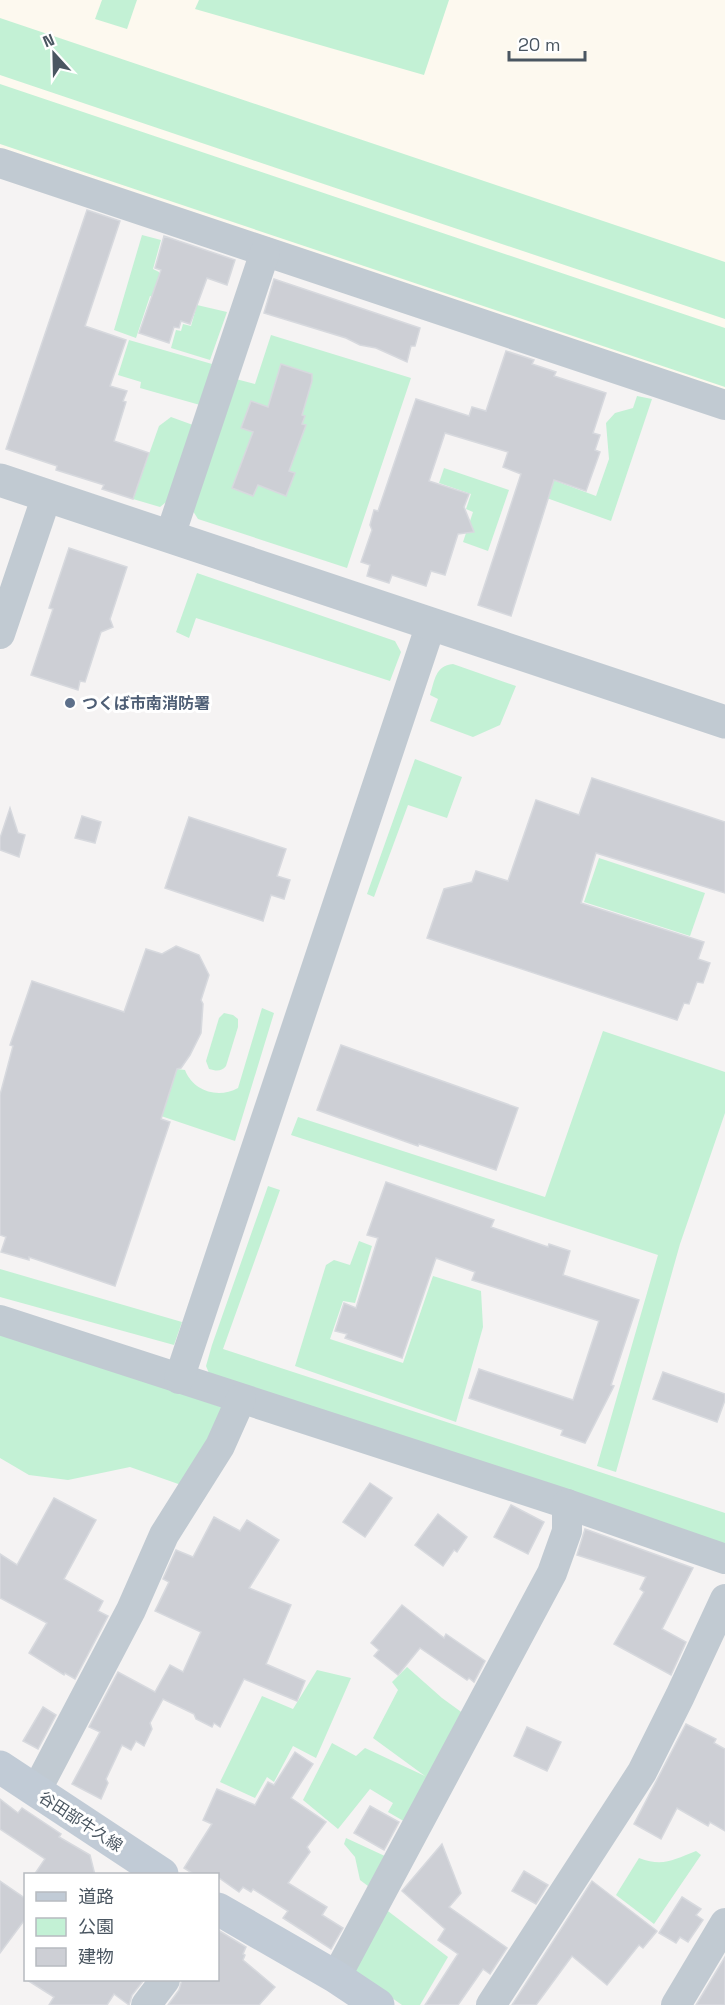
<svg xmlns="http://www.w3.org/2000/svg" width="725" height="2005" font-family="'Space Grotesk','Noto Sans JP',sans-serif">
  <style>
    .commercial { fill: #fdf9ef }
    .green { fill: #c3f1d5 }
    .building { fill: #cdcfd5; stroke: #d7d9de; stroke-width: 1.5 }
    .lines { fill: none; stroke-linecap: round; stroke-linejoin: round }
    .minor { stroke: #c1cad2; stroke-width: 30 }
    .tertiary { stroke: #c1cad2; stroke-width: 33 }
    .secondary { stroke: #c1cbd6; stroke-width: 33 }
    .service-dot { fill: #5c6f8a; stroke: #fff; stroke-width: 2 }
    .labels { text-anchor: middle; stroke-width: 6; stroke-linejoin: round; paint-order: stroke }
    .service-label { font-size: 16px; font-weight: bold; fill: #4e5e75; stroke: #fff; text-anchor: start }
    .street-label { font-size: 16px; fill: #4a5661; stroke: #fff }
  </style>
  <rect width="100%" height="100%" fill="#f5f3f3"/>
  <!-- commercial -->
  <polygon class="commercial" points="0,0 725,0 725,391 0,149"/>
  <!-- green -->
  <g class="green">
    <polygon points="102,0 137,0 127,29 95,19"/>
    <polygon points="199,0 449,0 424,75 195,9"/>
    <polygon points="0,18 725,262 725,319 0,75"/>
    <polygon points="0,84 725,328 725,387 0,144"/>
    <polygon points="142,235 161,240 153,269 159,272 162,300 150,296 136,338 114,330"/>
    <polygon points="197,305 227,312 210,360 171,348 176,330 181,331 183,324 191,326"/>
    <polygon points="271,335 411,378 347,568 198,519 191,508 232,378 255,384"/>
    <polygon points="129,340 212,364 200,405 140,388 141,382 118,375"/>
    <polygon points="637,396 652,399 611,521 541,496 545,477 596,496 609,459 606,423 615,413 633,408"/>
    <polygon points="171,417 193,425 170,499 160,507 133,499 159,426"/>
    <polygon points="444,468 509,490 488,551 463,542 473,512 466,509 471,494 439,483"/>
    <polygon points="197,573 395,641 401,652 390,681 196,618 189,638 176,632"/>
    <path d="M453 664 516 686 500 725 473 737 430 721 438 699 430 695C435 680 435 666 453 664Z"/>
    <polygon points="415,759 462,777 447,818 408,805 374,897 367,894"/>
    <polygon points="599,858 705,893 690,936 584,902"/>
    <path d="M262 1008 274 1013 235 1141 96 1094 167 1098 177 1069 185 1070C193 1091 218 1099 238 1088Z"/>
    <path d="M224 1013 233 1015 238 1019V1027L226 1066C221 1072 216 1071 209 1069L206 1061 219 1018Z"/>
    <polygon points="603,1031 725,1072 725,1113 680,1244 616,1472 597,1466 658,1255 291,1135 298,1117 545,1197"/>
    <polygon points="268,1186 280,1190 223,1349 725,1513 725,1546 211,1378 206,1366 212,1345"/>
    <polygon points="359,1241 372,1246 355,1303 343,1301 330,1339 403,1363 433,1276 481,1291 483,1327 456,1422 295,1366 326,1265 334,1260 350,1265"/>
    <polygon points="0,1269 182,1322 174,1345 0,1297"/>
    <polygon points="0,1332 227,1409 184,1486 130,1467 68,1480 29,1475 0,1458"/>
    <polygon points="407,1667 442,1698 464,1714 407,1823 388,1812 393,1803 370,1789 338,1829 303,1800 332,1743 356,1756 365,1748 425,1776 373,1738 398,1690 392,1682"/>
    <polygon points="317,1670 351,1678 316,1758 293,1746 274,1782 267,1777 255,1798 220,1782 262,1696 293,1709"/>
    <polygon points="346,1838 387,1857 368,1886 360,1880 355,1857 344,1844"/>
    <path d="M696 1851 701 1855 654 1924 616 1895 639 1858C663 1867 673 1860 696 1851Z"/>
    <polygon points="384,1908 448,1957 420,2005 402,2005 355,1972"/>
  </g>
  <!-- building -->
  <g class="building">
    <polygon points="87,210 120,221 85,326 126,340 110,386 127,391 123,401 126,402 114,441 149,453 133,499 102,489 104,485 56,470 57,466 6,449"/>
    <polygon points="164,236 235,260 227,285 207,278 190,324 181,321 179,328 174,327 169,343 139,333 161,270 155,268"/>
    <polygon points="274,279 420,328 415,346 411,346 407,362 376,348 360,345 346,338 264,313"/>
    <polygon points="506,351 534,360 532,364 556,372 554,376 606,393 593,433 600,435 595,450 600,452 586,491 554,480 511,616 478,605 521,474 503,467 508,452 445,433 429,481 469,494 464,507 474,532 458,534 445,575 431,571 426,586 392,575 389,583 367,576 370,565 361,562 372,530 370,525 374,510 378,511 416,399 469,416 472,407 486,411"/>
    <polygon points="281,364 312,374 312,381 302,415 305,416 302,424 306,425 289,471 295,473 286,496 258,485 253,496 232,488 253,432 241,428 251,401 268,407"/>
    <polygon points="69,548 127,567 110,619 113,627 101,632 85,682 80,681 78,690 31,675 53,609 49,608"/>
    <polygon points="592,778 725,822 725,893 596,853 581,903 704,942 698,959 710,963 703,983 697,982 689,1004 684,1003 677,1020 427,938 444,889 472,882 476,871 508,881 536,800 579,815"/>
    <polygon points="10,808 18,833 25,835 19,857 0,850 0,838"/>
    <polygon points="82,816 101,822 95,843 75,838"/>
    <polygon points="189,817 286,849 277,876 290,880 284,899 271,895 263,921 165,888"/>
    <polygon points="176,946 199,955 209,975 201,1000 203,1004 201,1033 190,1055 181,1068 177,1069 161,1119 170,1122 115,1286 29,1257 29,1260 1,1252 6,1237 0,1235 0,1095 13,1046 10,1045 32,981 124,1012 146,949 162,954"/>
    <polygon points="341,1045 518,1108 496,1170 419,1144 418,1146 317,1110"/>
    <polygon points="386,1182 494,1220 491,1227 548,1247 549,1244 570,1251 563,1275 639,1300 611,1385 614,1386 585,1443 561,1435 563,1430 469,1398 479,1369 573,1400 599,1321 472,1280 475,1272 436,1258 402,1358 345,1338 347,1334 335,1331 344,1303 356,1308 378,1238 367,1235"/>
    <polygon points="663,1372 725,1394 725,1400 717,1422 653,1399"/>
    <polygon points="370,1483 392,1498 365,1537 343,1522"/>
    <polygon points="54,1498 96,1520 64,1579 103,1601 98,1611 108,1616 75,1679 65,1673 64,1675 29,1653 47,1623 0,1598 0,1554 17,1565"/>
    <polygon points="511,1505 544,1522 528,1554 494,1537"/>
    <polygon points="438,1514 467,1537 457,1552 454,1550 443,1566 415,1545"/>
    <polygon points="214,1517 240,1531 247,1520 279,1540 249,1588 291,1605 266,1664 305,1681 297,1701 244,1679 220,1727 214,1723 212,1727 196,1719 194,1714 163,1699 150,1723 152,1729 144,1746 136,1741 131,1750 122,1745 106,1779 108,1783 101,1799 72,1784 100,1732 89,1727 118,1672 155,1692 170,1665 183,1672 201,1632 155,1611 169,1582 163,1579 176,1550 193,1557"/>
    <polygon points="585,1529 693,1568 662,1629 686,1642 671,1675 614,1644 644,1592 640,1589 646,1577 577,1555"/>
    <polygon points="402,1605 444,1638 446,1634 485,1661 474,1682 469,1678 467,1680 420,1648 398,1675 374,1656 379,1650 371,1643"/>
    <polygon points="43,1707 56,1715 38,1749 23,1741"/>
    <polygon points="686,1724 716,1739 714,1743 725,1749 725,1831 710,1822 708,1826 677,1808 661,1839 634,1824"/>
    <polygon points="527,1727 561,1742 547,1771 514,1756"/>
    <polygon points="295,1752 313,1764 291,1798 326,1822 307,1847 310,1852 288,1883 327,1907 322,1915 343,1928 331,1949 283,1918 288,1911 253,1889 251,1892 243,1887 239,1892 218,1877 218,1875 195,1875 184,1868 212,1824 203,1820 217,1789 255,1805 268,1782 274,1785"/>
    <polygon points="0,1799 18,1813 22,1808 61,1834 59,1837 90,1855 95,1875 34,1875 45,1859 0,1829"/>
    <polygon points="370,1806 399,1822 384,1850 354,1833"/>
    <polygon points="442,1844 461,1893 449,1907 507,1948 490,1974 483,1969 458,2005 425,2005 458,1954 438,1940 445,1929 402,1891"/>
    <polygon points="524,1871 548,1885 536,1904 512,1891"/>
    <polygon points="0,1881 26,1899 26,1918 0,1953"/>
    <polygon points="592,1881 657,1931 643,1948 639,1945 607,1985 572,1956 536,2005 512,2005"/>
    <polygon points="682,1897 701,1909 696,1915 703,1920 688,1942 680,1937 676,1943 659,1933"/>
    <polygon points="218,1930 246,1947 243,1954 245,1955 243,1960 275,1987 259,2005 168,2005 179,1990 182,1980 218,1980"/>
    <polygon points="725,1957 725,2005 696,2005"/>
    <polygon points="27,1980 144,1980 132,1995 129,2005 114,1994 107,2005 49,2005 54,1997"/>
  </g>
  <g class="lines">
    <!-- minor -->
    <g class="minor">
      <polyline points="0,163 725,405"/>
      <polyline points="170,536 265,252"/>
      <polyline points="0,634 47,495"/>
      <polyline points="0,1320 567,1504 725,1559"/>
      <polyline points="179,1379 431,624"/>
      <polyline points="36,1791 131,1610 164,1535 220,1446 241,1399"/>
      <polyline points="336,1977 552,1573 567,1531 567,1504"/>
      <polyline points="146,2005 165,1980"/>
      <polyline points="491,2005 642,1772 680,1696 725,1599"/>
      <polyline points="676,2005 725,1923"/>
    </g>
    <!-- tertiary -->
    <polyline class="tertiary" points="0,480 725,722"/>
    <!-- secondary -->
    <g class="secondary">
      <polyline points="0,1767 162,1874"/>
      <polyline points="218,1909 336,1977 378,2005"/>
    </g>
  </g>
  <!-- markers -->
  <circle class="service-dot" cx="70" cy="703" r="6"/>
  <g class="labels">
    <!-- service labels -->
    <g class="service-label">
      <text x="82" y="709">つくば市南消防署</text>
    </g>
    <!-- street labels -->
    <g class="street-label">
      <text transform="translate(81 1821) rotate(33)" y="6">谷田部牛久線</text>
    </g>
  </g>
  <!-- legend -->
  <rect x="24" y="1873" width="195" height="108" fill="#ffffff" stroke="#b7bbc0" stroke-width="1.5"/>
  <rect x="36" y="1892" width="30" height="9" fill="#c1cbd6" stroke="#b7bbc0" stroke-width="1.5"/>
  <text x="78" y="1903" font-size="18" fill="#4a5661">道路</text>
  <rect x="36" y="1918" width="30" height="18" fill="#c3f1d5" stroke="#b7bbc0" stroke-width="1.5"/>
  <text x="78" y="1933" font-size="18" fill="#4a5661">公園</text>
  <rect x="36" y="1948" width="30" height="18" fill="#cdcfd5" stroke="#b7bbc0" stroke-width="1.5"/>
  <text x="78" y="1963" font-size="18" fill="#4a5661">建物</text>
  <!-- north arrow -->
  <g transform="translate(54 54) rotate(338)" stroke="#ffffff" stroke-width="4.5" paint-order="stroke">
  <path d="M0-4.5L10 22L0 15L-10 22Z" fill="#4a5661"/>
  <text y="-9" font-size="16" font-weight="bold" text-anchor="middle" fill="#4a5661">N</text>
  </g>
  <!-- scale -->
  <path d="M509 51v9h76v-9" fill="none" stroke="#4a5661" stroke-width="3"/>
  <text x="518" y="51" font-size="18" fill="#4a5661" stroke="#ffffff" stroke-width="4.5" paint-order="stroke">20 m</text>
</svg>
